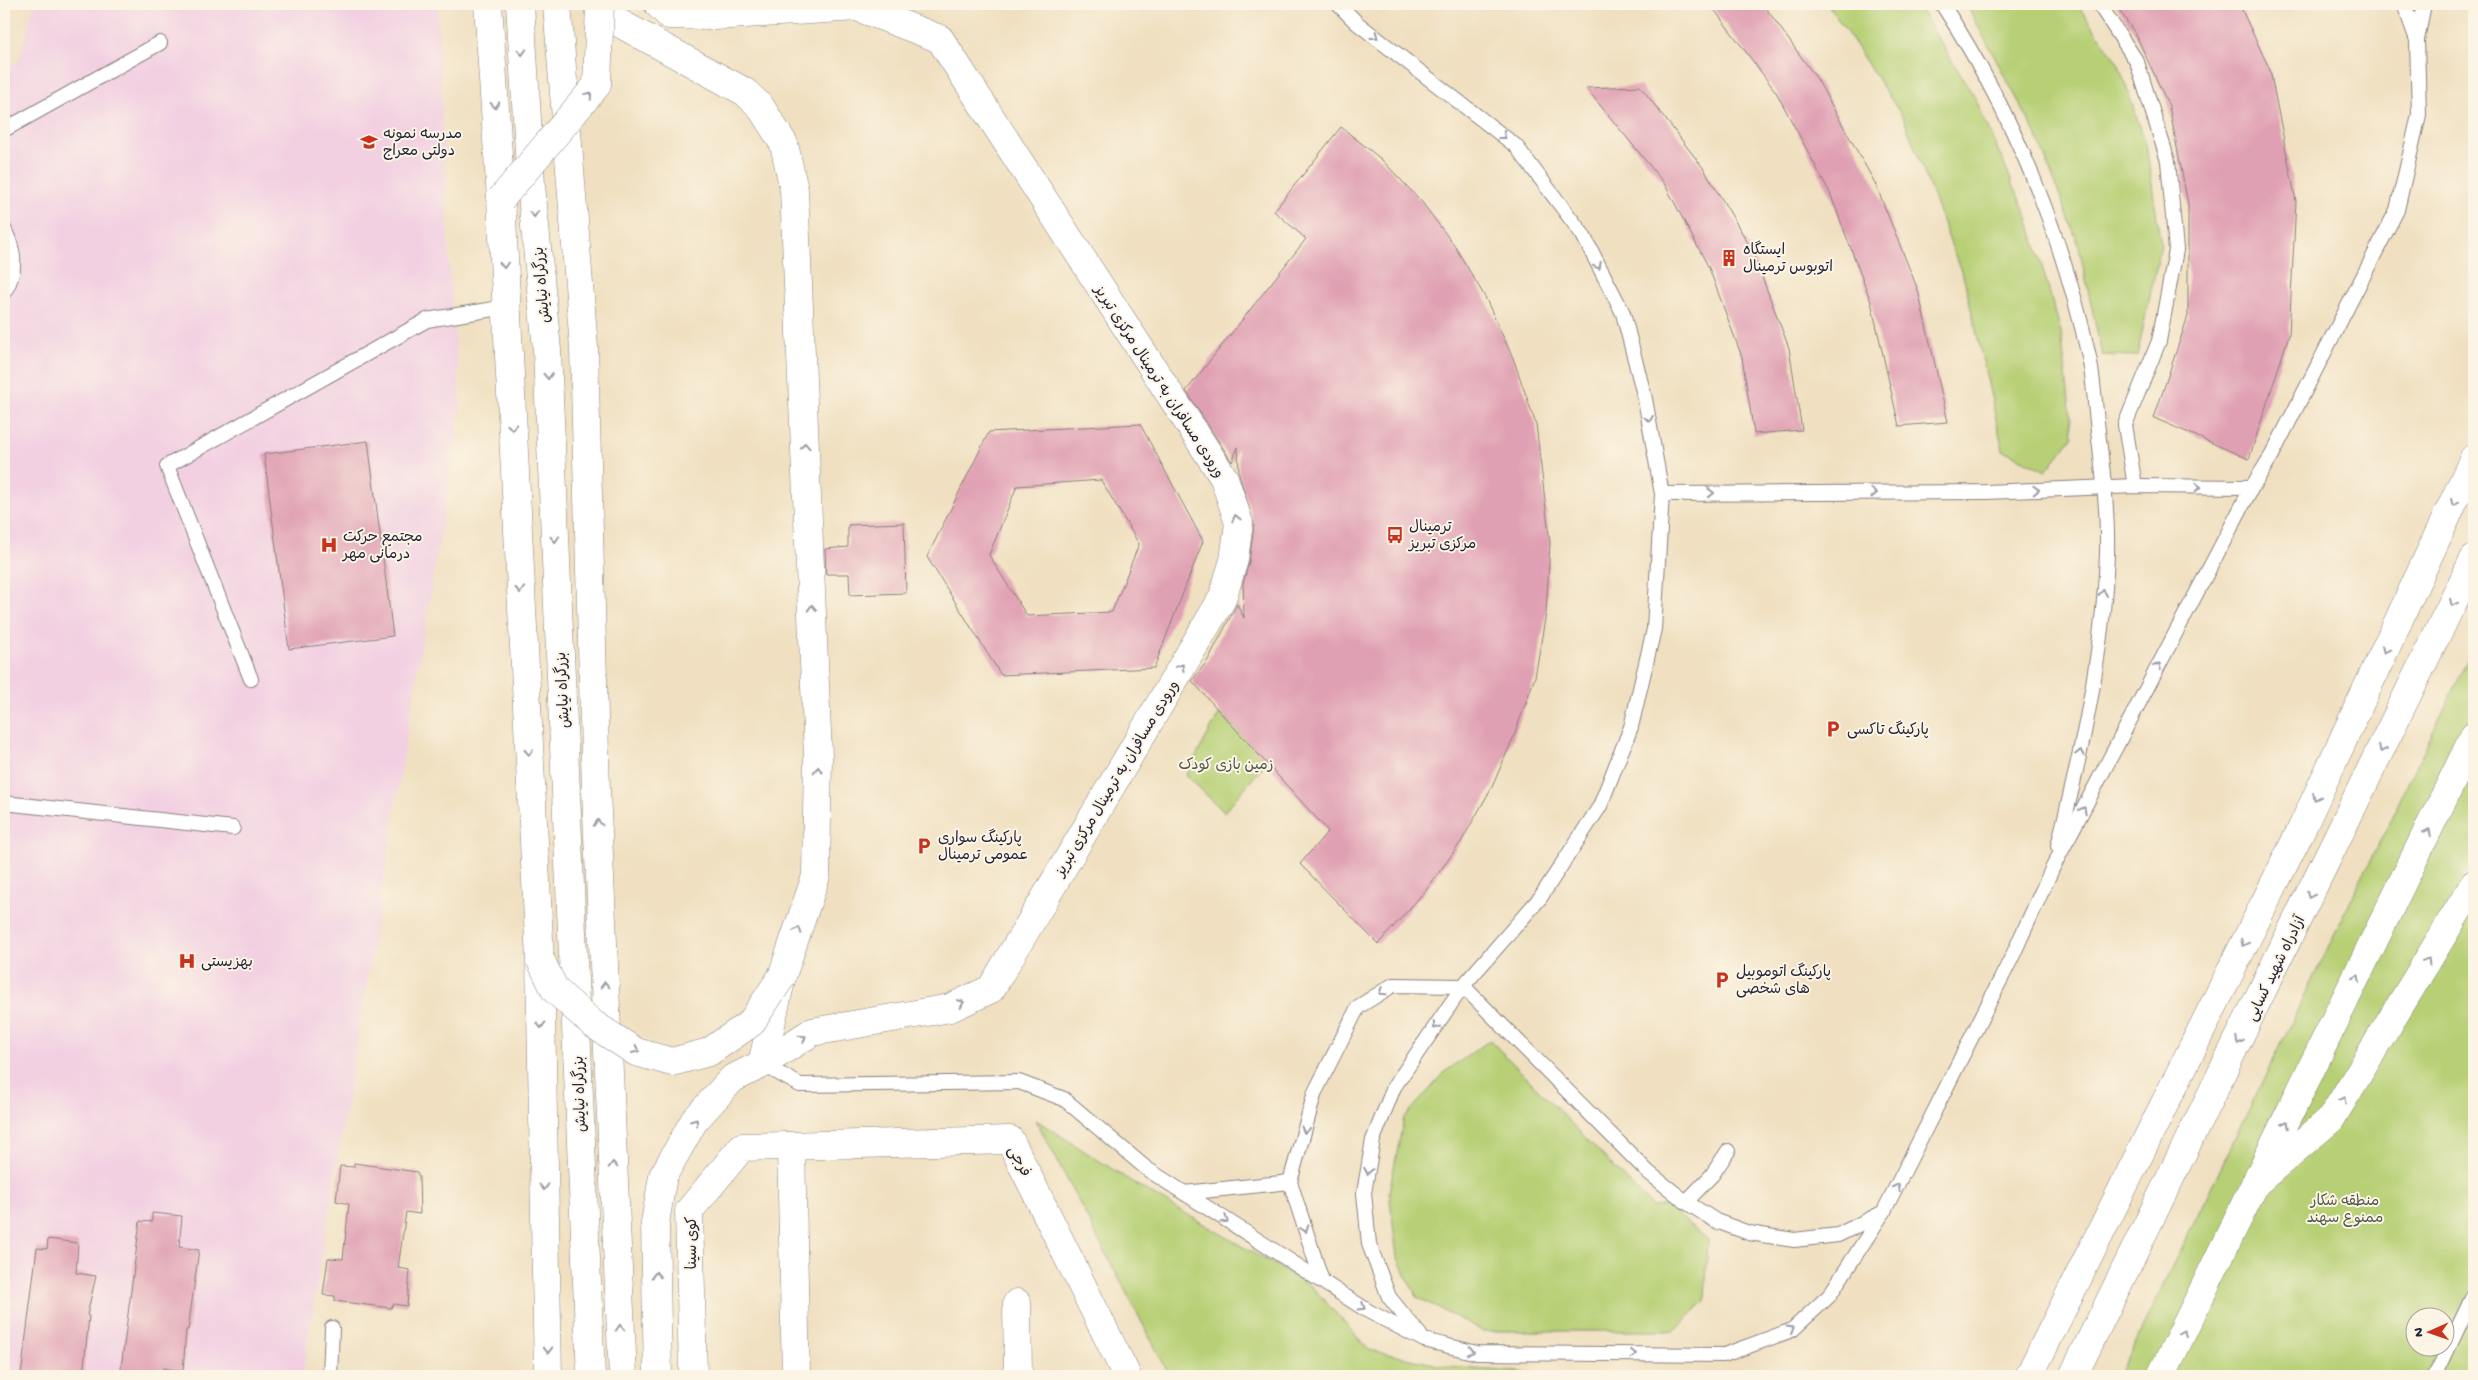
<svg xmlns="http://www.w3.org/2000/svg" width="2478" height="1380" font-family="'Gochi Hand','Playpen Sans Arabic',sans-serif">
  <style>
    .built { fill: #f2d0e2 }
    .green { fill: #b7d076; stroke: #6c7958; fill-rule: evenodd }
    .building { fill: #e0a0b3; fill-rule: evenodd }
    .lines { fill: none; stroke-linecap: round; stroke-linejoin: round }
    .service-casing { stroke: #89817e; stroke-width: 16 }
    .minor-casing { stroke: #89817e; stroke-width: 29 }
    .tertiary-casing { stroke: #89817e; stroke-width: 29 }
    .primary-casing { stroke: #89817e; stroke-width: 29 }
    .trunk-casing { stroke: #89817e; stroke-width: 29 }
    .motorway-casing { stroke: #89817e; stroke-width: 29 }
    .service { stroke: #fff; stroke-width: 14 }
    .minor { stroke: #fff; stroke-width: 28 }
    .tertiary { stroke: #fff; stroke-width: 28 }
    .primary { stroke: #fff; stroke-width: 28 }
    .trunk { stroke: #fff; stroke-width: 28 }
    .motorway { stroke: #fff; stroke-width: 28 }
    .primary-bridge-casing { stroke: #89817e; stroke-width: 29; stroke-linecap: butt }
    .primary-bridge { stroke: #fff; stroke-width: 28 }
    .oneway { stroke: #9c9ca7 }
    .labels { text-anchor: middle; stroke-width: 4; stroke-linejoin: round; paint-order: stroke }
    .poi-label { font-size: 15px; fill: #22223b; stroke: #fcf5e5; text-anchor: start }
    .street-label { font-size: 15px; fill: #22223b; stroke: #fcf5e5 }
    .park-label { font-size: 15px; fill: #4f564d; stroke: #fcf5e5 }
  </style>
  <rect width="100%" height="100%" fill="#fcf5e5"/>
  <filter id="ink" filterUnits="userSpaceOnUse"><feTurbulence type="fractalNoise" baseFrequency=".02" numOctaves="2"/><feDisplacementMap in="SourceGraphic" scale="10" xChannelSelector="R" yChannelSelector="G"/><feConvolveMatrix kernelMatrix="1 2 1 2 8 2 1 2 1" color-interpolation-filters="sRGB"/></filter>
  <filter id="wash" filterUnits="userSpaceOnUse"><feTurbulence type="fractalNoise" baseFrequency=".0096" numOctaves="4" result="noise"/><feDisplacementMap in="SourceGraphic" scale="20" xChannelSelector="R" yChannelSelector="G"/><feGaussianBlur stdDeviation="1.12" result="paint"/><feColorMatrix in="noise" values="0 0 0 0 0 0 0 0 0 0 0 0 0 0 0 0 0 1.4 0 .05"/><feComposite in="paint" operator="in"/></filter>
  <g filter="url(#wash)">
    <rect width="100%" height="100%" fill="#f0e0c1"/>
    <!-- built -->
    <polygon class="built" points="34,4 437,4 450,281 461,406 302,1376 4,1376 4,70 19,61"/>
    <!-- green -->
    <g class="green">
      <polygon points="1828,4 1917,4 1975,98 2029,221 2061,332 2073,436 2046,471 2003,450 1965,282 1904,119"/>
      <polygon points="1966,4 2077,4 2118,63 2146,144 2161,245 2137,356 2102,355 2078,243 2037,136"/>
      <path d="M2474 648V1376H2119ZM2416 1318H2446V1348H2416Z"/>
      <polygon points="1219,714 1271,757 1224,812 1186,775"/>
      <polygon points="1490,1040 1653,1207 1666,1205 1708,1240 1705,1301 1674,1331 1482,1331 1417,1297 1397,1257 1389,1192 1404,1118 1446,1071"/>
      <polygon points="1036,1120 1140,1187 1312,1287 1369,1350 1448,1367 1546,1374 1546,1376 1170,1376"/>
    </g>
    <g id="blocks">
      <!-- building -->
      <g class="building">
        <polygon points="1710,4 1763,4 1817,79 1875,183 1918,290 1948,422 1899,426 1871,302 1830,193 1776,92"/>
        <polygon points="2115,4 2239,4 2270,70 2296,201 2289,335 2249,459 2154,418 2188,316 2188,204 2169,106 2135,33"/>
        <polygon points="1640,86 1704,169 1751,248 1789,348 1802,430 1754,434 1742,357 1709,268 1664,183 1586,88"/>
        <polygon points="1341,127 1381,159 1421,201 1454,245 1485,297 1513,358 1536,424 1550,543 1546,613 1535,677 1514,736 1492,787 1461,842 1427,889 1378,944 1300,864 1328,831 1192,681 1208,660 1237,604 1244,618 1243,584 1249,562 1254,525 1239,474 1238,447 1232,462 1186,391 1306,239 1274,211"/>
        <path d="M1140 424 1203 541 1154 668 1001 675 927 557 989 432ZM1101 480 1139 544 1112 612 1027 616 989 555 1017 486Z"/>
        <polygon points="368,441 393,636 289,649 264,454"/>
        <polygon points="904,523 906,593 850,595 849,574 826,574 825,549 848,547 848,525"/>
        <polygon points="354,1163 417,1172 419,1177 420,1214 406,1212 398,1268 410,1270 407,1306 393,1304 391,1308 335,1301 335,1296 323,1295 328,1258 343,1259 349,1204 336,1201 340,1166 354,1167"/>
        <polygon points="152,1213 182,1216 179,1247 199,1250 188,1330 186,1330 183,1371 163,1368 162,1376 120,1376 140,1221 152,1222"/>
        <polygon points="48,1239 78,1243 76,1273 96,1276 87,1315 89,1316 83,1376 21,1376 37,1248 47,1249"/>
      </g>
    </g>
  </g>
  <g filter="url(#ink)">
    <use href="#blocks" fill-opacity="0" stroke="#89817e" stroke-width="1"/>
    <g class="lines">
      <!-- service casing -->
      <g class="service-casing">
        <g id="service">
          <polyline points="1338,4 1357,23 1516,146 1583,235 1623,313 1645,399 1662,494 1654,629 1631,727 1600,806 1540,898 1463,986 1394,1087 1373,1140 1364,1193 1369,1244 1389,1297 1420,1335"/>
          <path d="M1942 4C2012 111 2061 231 2089 357 2094 381 2095 407 2098 431 2103 472 2108 513 2107 554 2103 654 2082 750 2058 846"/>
          <polyline points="2099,4 2137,62 2168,161 2176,250 2159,341 2125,425 2135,486"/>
          <polyline points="2404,4 2417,40"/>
          <polyline points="4,130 160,43"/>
          <path d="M4 229C15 250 18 271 4 292"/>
          <polyline points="1662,494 1986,492 2135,486 2252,487 2272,455 2397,210 2419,115 2417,40 2424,4"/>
          <polyline points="251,679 167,466 427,320 506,307"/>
          <polyline points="4,803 233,828"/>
          <polyline points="762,1064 800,1085 1019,1082 1064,1099 1147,1169 1368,1311 1424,1340 1477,1353 1724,1355 1792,1330 1829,1296 1884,1211 2012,957 2052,869 2252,487"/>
          <polyline points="1184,1193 1290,1182"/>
          <polyline points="1686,1202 1712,1175 1728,1151"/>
          <polyline points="1322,1281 1290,1182 1315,1092 1358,1007 1393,985 1463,986 1648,1172 1686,1202 1716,1221 1749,1233 1794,1240 1838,1235 1884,1212"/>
          <polyline points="330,1376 332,1328"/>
          <polyline points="2435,1376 2474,1294"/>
        </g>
      </g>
      <!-- minor casing -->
      <g class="minor-casing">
        <g id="minor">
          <polyline points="791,1147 796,1376"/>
          <polyline points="1017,1303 1018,1376"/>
          <polyline points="693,1376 689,1211 742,1147 1010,1140 1127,1376"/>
        </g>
      </g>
      <!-- tertiary casing -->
      <g class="tertiary-casing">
        <g id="tertiary">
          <polyline points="658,4 669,15 714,16 857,7 940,39 1224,478 1239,523 1234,560 1222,599 991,989 950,1008 812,1032 762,1064"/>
          <polyline points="2258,1181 2331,1119 2474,884"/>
          <polyline points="2029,1376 2302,828 2474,458"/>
        </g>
      </g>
      <!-- primary casing -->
      <g class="primary-casing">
        <g id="primary">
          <polyline points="488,4 501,199 540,959 548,1376"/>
          <polyline points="599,12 745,92 760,106 784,144 794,190 818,756 816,876 782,976 762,1064 732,1079 694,1121 663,1176 655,1223 658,1376"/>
        </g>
      </g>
      <!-- trunk casing -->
      <g class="trunk-casing">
        <g id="trunk">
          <polyline points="520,4 531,185 547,350 591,1376"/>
          <polyline points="557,4 584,348 596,791 623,1376"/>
        </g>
      </g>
      <!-- motorway casing -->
      <g class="motorway-casing">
        <g id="motorway">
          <polyline points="2073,1376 2474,559"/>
          <polyline points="2161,1376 2474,736"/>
        </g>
      </g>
      <!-- service -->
      <use href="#service" class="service"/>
      <!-- minor -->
      <use href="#minor" class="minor"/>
      <!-- tertiary -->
      <use href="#tertiary" class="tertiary"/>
      <!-- primary -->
      <use href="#primary" class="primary"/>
      <!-- trunk -->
      <use href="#trunk" class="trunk"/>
      <!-- motorway -->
      <use href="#motorway" class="motorway"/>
      <!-- primary-bridge casing -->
      <g class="primary-bridge-casing">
        <g id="primary-bridge">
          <polyline points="501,199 597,85 600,4"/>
          <polyline points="540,959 555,990 593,1024 636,1052 672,1062 709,1052 751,1023 782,976"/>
        </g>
      </g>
      <!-- primary-bridge -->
      <use href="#primary-bridge" class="primary-bridge"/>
    </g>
    <!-- one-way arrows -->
    <defs><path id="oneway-chevron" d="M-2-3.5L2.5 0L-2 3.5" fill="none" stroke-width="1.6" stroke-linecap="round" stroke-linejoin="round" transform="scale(1.25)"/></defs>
    <g class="oneway">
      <use href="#oneway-chevron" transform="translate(1375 36) rotate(38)"/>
      <use href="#oneway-chevron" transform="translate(522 52) rotate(87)"/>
      <use href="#oneway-chevron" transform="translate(589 95) rotate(-50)"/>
      <use href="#oneway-chevron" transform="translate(495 105) rotate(86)"/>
      <use href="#oneway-chevron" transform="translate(1503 136) rotate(38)"/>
      <use href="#oneway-chevron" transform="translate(534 214) rotate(85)"/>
      <use href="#oneway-chevron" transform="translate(504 265) rotate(87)"/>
      <use href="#oneway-chevron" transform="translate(1598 266) rotate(63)"/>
      <use href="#oneway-chevron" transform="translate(548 376) rotate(87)"/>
      <use href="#oneway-chevron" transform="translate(1649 419) rotate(80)"/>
      <use href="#oneway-chevron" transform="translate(512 427) rotate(87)"/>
      <use href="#oneway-chevron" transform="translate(805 446) rotate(-93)"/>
      <use href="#oneway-chevron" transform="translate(2198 487) rotate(1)"/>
      <use href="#oneway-chevron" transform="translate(2036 490) rotate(-2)"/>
      <use href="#oneway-chevron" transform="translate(1711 493)"/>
      <use href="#oneway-chevron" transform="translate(1874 493)"/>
      <use href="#oneway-chevron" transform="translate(2454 503) rotate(115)"/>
      <use href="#oneway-chevron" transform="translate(1236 518) rotate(-103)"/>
      <use href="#oneway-chevron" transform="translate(555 539) rotate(87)"/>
      <use href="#oneway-chevron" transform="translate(520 590) rotate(87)"/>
      <use href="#oneway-chevron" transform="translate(2103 593) rotate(-85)"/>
      <use href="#oneway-chevron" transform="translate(2453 603) rotate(116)"/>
      <use href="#oneway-chevron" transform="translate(812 608) rotate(-92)"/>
      <use href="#oneway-chevron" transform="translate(2385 650) rotate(115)"/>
      <use href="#oneway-chevron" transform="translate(2158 666) rotate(-62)"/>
      <use href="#oneway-chevron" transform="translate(1181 667) rotate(-59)"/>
      <use href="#oneway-chevron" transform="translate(2382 749) rotate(116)"/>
      <use href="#oneway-chevron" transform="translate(529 752) rotate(87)"/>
      <use href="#oneway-chevron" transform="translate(2080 753) rotate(-79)"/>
      <use href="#oneway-chevron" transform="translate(818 770) rotate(-89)"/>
      <use href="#oneway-chevron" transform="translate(2316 797) rotate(115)"/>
      <use href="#oneway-chevron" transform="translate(2083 810) rotate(-62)"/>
      <use href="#oneway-chevron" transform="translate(598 823) rotate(-92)"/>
      <use href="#oneway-chevron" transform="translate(2428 832) rotate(-64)"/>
      <use href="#oneway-chevron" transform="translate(2310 895) rotate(116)"/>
      <use href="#oneway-chevron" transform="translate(798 930) rotate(-71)"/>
      <use href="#oneway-chevron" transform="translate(2244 943) rotate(116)"/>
      <use href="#oneway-chevron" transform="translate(2427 961) rotate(-59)"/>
      <use href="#oneway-chevron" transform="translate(2357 978) rotate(-64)"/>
      <use href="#oneway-chevron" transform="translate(605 985) rotate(-92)"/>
      <use href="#oneway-chevron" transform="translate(1382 992) rotate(147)"/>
      <use href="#oneway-chevron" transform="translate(961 1003) rotate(-25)"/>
      <use href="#oneway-chevron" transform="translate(541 1025) rotate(89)"/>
      <use href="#oneway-chevron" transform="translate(1436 1026) rotate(125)"/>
      <use href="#oneway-chevron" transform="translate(803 1038) rotate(-33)"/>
      <use href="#oneway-chevron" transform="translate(2239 1041) rotate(116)"/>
      <use href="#oneway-chevron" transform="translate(636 1050) rotate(25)"/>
      <use href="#oneway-chevron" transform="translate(2343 1100) rotate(-59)"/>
      <use href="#oneway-chevron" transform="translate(695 1122) rotate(-55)"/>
      <use href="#oneway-chevron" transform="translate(2286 1124) rotate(-64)"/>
      <use href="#oneway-chevron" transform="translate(1305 1130) rotate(105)"/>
      <use href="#oneway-chevron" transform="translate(613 1165) rotate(-92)"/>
      <use href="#oneway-chevron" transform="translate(1368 1171) rotate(100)"/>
      <use href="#oneway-chevron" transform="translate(544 1187) rotate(89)"/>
      <use href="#oneway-chevron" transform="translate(1897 1187) rotate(-63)"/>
      <use href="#oneway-chevron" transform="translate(1225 1220) rotate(33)"/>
      <use href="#oneway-chevron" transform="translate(1305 1229) rotate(72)"/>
      <use href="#oneway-chevron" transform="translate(656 1275) rotate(-91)"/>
      <use href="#oneway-chevron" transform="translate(1362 1307) rotate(32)"/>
      <use href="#oneway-chevron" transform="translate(620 1328) rotate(-93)"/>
      <use href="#oneway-chevron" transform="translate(1791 1329) rotate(-31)"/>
      <use href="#oneway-chevron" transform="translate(2183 1333) rotate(-64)"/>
      <use href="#oneway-chevron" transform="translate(548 1350) rotate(89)"/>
      <use href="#oneway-chevron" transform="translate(1471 1351) rotate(12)"/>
      <use href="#oneway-chevron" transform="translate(1633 1354) rotate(1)"/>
    </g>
  </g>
  <!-- icons -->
  <defs>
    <g id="school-bare" transform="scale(1.35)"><path d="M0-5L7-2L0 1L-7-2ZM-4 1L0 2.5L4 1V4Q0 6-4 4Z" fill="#c8321e" stroke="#fcf5e5" stroke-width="2.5" paint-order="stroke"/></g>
    <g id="building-bare" transform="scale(1.35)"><path d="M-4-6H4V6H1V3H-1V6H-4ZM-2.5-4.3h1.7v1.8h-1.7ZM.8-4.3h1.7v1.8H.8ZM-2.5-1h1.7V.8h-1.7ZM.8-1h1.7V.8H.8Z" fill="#c8321e" stroke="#fcf5e5" stroke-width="2.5" paint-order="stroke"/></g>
    <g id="bus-bare" transform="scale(1.35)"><path d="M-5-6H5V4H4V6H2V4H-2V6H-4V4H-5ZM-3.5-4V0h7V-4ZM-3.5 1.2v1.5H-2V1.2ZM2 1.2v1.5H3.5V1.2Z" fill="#c8321e" stroke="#fcf5e5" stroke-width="2.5" paint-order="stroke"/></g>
    <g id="hospital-bare" transform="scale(1.35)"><path d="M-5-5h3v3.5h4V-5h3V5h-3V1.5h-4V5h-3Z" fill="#c8321e" stroke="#fcf5e5" stroke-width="2.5" paint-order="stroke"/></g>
    <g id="parking-bare" transform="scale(1.35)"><path d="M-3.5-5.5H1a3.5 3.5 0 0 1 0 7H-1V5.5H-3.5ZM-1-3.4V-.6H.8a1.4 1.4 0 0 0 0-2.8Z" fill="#c8321e" stroke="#fcf5e5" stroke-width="2.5" paint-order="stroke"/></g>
  </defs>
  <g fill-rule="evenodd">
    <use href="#school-bare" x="369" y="142"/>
    <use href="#building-bare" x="1729" y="258"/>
    <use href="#bus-bare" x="1395" y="535"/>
    <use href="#hospital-bare" x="329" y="545"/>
    <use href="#parking-bare" x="1833" y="729"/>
    <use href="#parking-bare" x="924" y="846"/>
    <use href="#hospital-bare" x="187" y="961"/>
    <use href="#parking-bare" x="1722" y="980"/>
  </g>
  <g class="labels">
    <!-- poi labels -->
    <g class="poi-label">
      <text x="383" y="138">مدرسه نمونه<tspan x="383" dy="17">دولتی معراج</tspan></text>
      <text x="1743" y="254">ایستگاه<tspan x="1743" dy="17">اتوبوس ترمینال</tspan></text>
      <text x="1409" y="531">ترمینال<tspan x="1409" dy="17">مرکزی تبریز</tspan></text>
      <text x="343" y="541">مجتمع حرکت<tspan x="343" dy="17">درمانی مهر</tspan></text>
      <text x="1847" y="734">پارکینگ تاکسی</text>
      <text x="938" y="842">پارکینگ سواری<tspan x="938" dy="17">عمومی ترمینال</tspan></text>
      <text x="201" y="966">بهزیستی</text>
      <text x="1736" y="976">پارکینگ اتوموبیل<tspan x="1736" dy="17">های شخصی</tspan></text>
    </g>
    <!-- street labels -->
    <g class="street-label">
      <text transform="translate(541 285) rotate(-95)" y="5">بزرگراه نیایش</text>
      <text transform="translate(1160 381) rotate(57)" y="5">ورودی مسافران به ترمینال مرکزی تبریز</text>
      <text transform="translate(562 690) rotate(-93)" y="5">بزرگراه نیایش</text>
      <text transform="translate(1116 778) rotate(-59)" y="5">ورودی مسافران به ترمینال مرکزی تبریز</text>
      <text transform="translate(2275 968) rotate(-64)" y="5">آزادراه شهید کسایی</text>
      <text transform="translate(579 1094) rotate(-92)" y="5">بزرگراه نیایش</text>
      <text transform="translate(1020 1161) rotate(62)" y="5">فرجی</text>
      <text transform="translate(691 1243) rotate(-90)" y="5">کوی سینا</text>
    </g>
    <!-- park labels -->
    <g class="park-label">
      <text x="1226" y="769">زمین بازی کودک</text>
      <text x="2345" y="1205">منطقه شکار<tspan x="2345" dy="17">ممنوع سهند</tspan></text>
    </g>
  </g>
  <!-- margin -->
  <rect width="2478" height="1380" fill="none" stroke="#fcf5e5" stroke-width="20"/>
  <!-- north arrow -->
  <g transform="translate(2430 1332) rotate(268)"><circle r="24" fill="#fcf5e5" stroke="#a5a1a1"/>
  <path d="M0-4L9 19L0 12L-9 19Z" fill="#c8321e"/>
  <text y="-8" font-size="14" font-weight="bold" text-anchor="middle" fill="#22223b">N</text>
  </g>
</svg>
